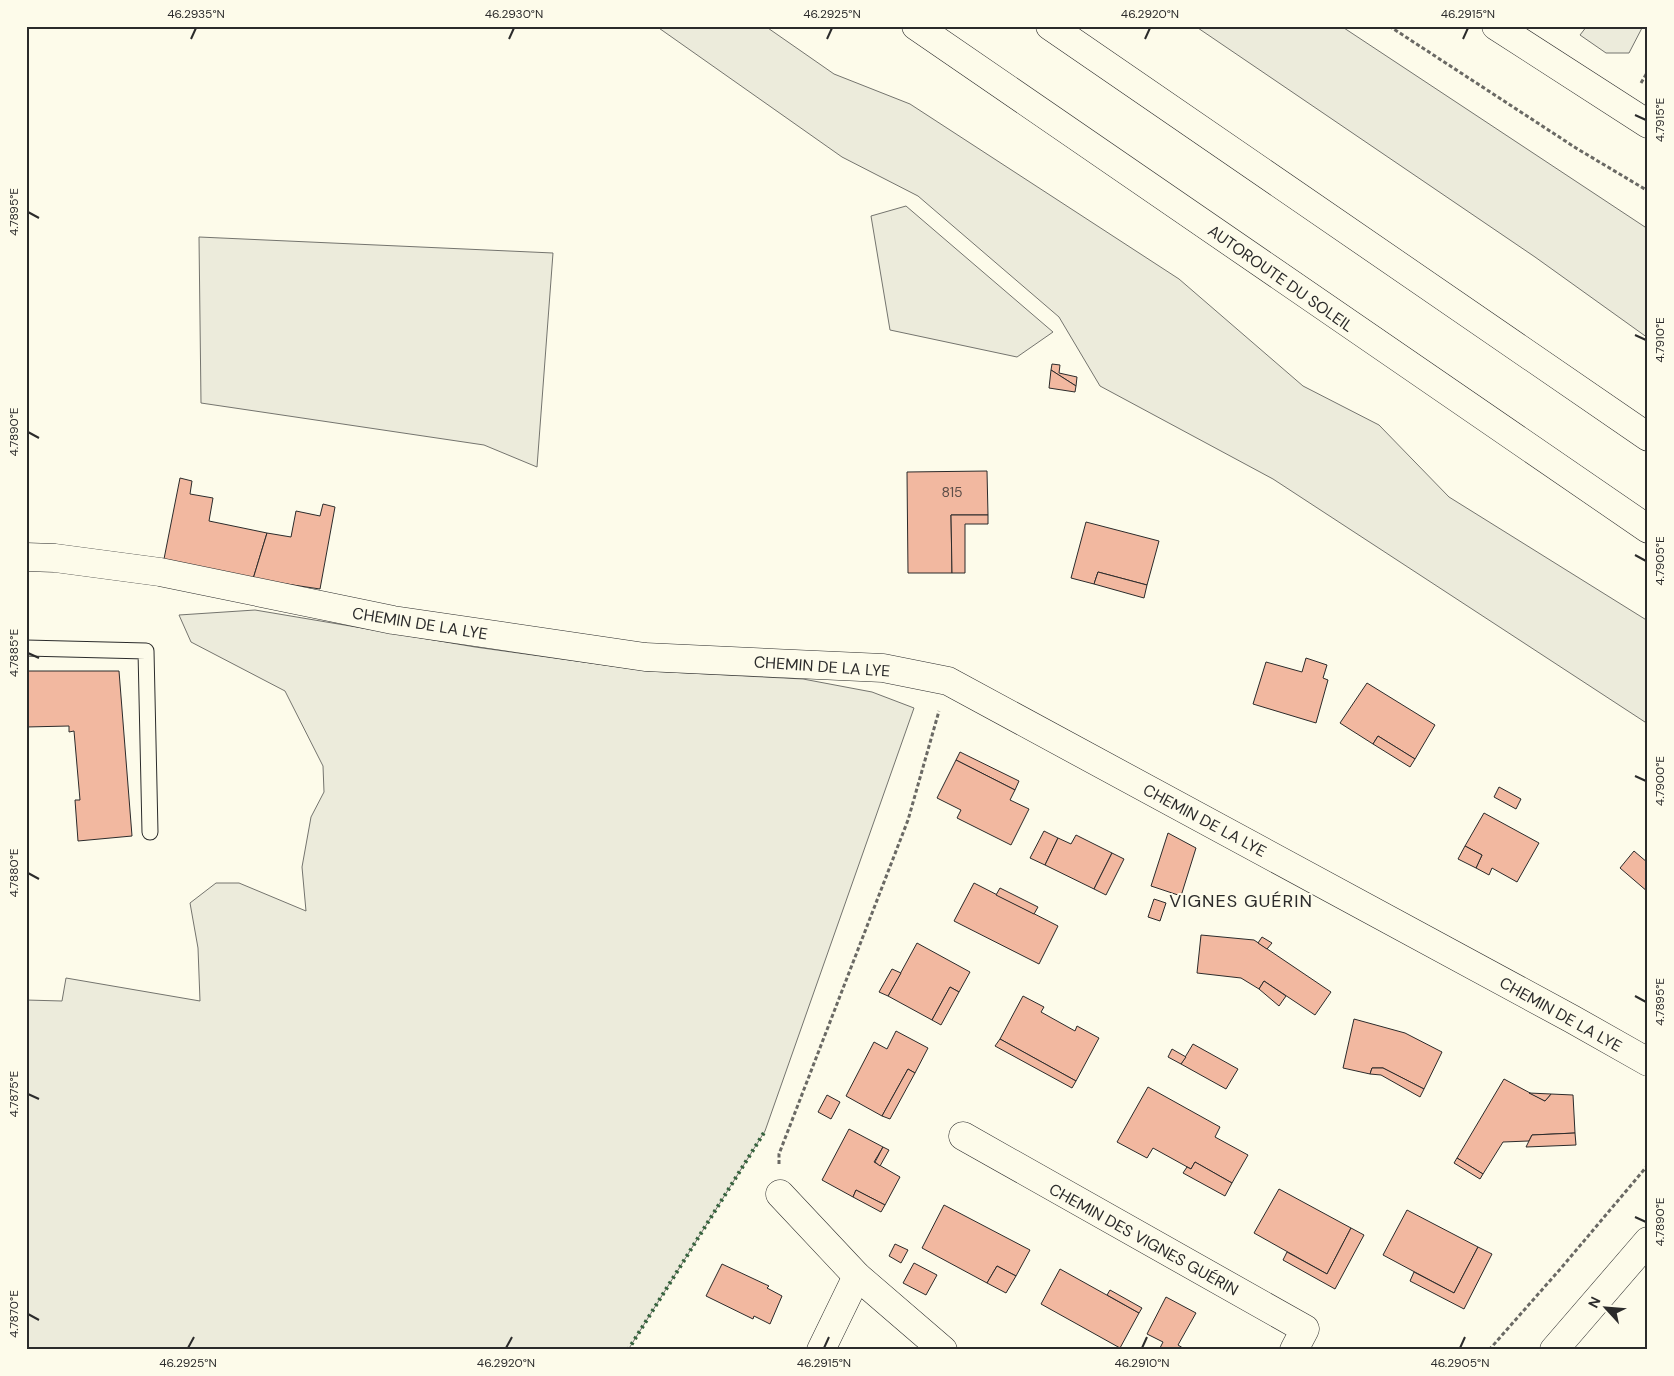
<svg xmlns="http://www.w3.org/2000/svg" width="1674" height="1376" font-family="'DM Sans',sans-serif">
  <style>
    .green { fill: #ecebdb; stroke: #74746e }
    .building { fill: #f2b8a0; stroke: #2b2b2b }
    .lines { fill: none; stroke-linecap: round; stroke-linejoin: round }
    .lane-casing { stroke: #2b2b2b; stroke-width: 17 }
    .street-casing { stroke: #2b2b2b; stroke-width: 29 }
    .highway-casing { stroke: #2b2b2b; stroke-width: 29 }
    .path { stroke: #6a6964; stroke-width: 3; stroke-dasharray: 4 2.5; stroke-linecap: butt }
    .lane { stroke: #fdfbea; stroke-width: 15 }
    .street { stroke: #fdfbea; stroke-width: 28 }
    .highway { stroke: #fdfbea; stroke-width: 28 }
    .hedge { stroke: #34623c; stroke-width: 4; stroke-dasharray: 2.5 4; stroke-linecap: butt }
    .ticks { fill: none; stroke: #2b2b2b; stroke-width: 2 }
    .labels { text-anchor: middle; stroke-width: 4; stroke-linejoin: round; paint-order: stroke }
    .number-label { font-size: 14px; fill: #5d4e48 }
    .street-label { font-size: 16px; fill: #2b2b2b; stroke: #fdfbea }
    .neighbourhood-label { font-size: 18px; letter-spacing: 1px; fill: #2b2b2b; stroke: #fdfbea }
    .neatline { fill: none; stroke: #2b2b2b; stroke-width: 2 }
    .ticks-label { font-size: 12px; text-anchor: middle; fill: #2b2b2b }
  </style>
  <rect width="100%" height="100%" fill="#fdfbea"/>
  <!-- green -->
  <g class="green">
    <polygon points="656,26 765,26 834,74 910,104 1179,279 1303,386 1379,425 1449,497 1648,621 1648,724 1273,479 1100,386 1059,317 918,196 842,157"/>
    <polygon points="1195,26 1341,26 1648,229 1648,338 1535,257"/>
    <polygon points="1587,26 1643,26 1629,53 1606,53 1580,35"/>
    <polygon points="906,206 1053,332 1017,357 890,330 871,216"/>
    <polygon points="199,237 553,253 537,467 484,445 201,403"/>
    <polygon points="255,610 475,647 648,671 803,679 872,692 914,708 765,1131 628,1350 26,1350 26,1000 62,1001 66,978 200,1001 198,948 190,903 216,883 239,883 306,911 302,867 311,817 324,792 323,766 285,691 191,642 179,615"/>
  </g>
  <!-- building -->
  <g class="building">
    <polygon points="1052,364 1060,365 1059,373 1077,377 1076,386 1051,370"/>
    <polygon points="1051,370 1076,386 1075,392 1049,388"/>
    <polygon points="987,471 988,515 951,515 952,573 908,573 907,472"/>
    <polygon points="180,478 192,481 190,494 213,498 209,521 267,533 253,579 163,564"/>
    <polygon points="323,504 335,507 320,589 253,579 267,533 291,537 296,511 320,516"/>
    <polygon points="951,515 988,515 988,524 965,524 965,573 952,573"/>
    <polygon points="1086,522 1159,541 1147,585 1098,572 1094,584 1071,578"/>
    <polygon points="1098,572 1147,585 1144,598 1094,584"/>
    <polygon points="1306,658 1327,665 1323,678 1328,680 1316,723 1253,704 1266,662 1302,672"/>
    <polygon points="26,671 119,671 132,836 78,841 75,800 80,800 74,731 69,732 69,726 26,727"/>
    <polygon points="1367,683 1435,725 1415,759 1378,736 1373,744 1340,723"/>
    <polygon points="1378,736 1415,759 1410,767 1373,744"/>
    <polygon points="960,752 1019,781 1015,790 956,760"/>
    <polygon points="956,760 1015,790 1010,800 1029,809 1011,845 957,818 961,810 937,798"/>
    <polygon points="1499,787 1521,799 1516,809 1494,797"/>
    <polygon points="1484,813 1539,843 1517,882 1492,868 1489,875 1476,868 1482,855 1465,846"/>
    <polygon points="1044,831 1058,838 1045,865 1030,858"/>
    <polygon points="1168,833 1196,848 1181,896 1151,886"/>
    <polygon points="1076,835 1112,853 1094,889 1045,865 1058,838 1071,844"/>
    <polygon points="1465,846 1482,855 1476,868 1458,859"/>
    <polygon points="1634,851 1648,863 1648,892 1620,868"/>
    <polygon points="1112,853 1124,859 1106,895 1094,889"/>
    <polygon points="974,883 1058,926 1039,964 954,921"/>
    <polygon points="1000,888 1038,907 1034,914 996,895"/>
    <polygon points="1154,899 1166,903 1160,921 1148,917"/>
    <polygon points="1201,935 1254,940 1331,992 1315,1015 1264,981 1259,989 1241,978 1197,973"/>
    <polygon points="1262,937 1272,943 1267,949 1258,943"/>
    <polygon points="917,943 970,972 959,992 950,987 932,1020 888,996"/>
    <polygon points="892,969 901,973 888,996 879,992"/>
    <polygon points="1264,981 1286,996 1279,1006 1259,989"/>
    <polygon points="950,987 959,992 941,1025 932,1020"/>
    <polygon points="1023,996 1044,1007 1041,1012 1075,1031 1077,1026 1099,1038 1076,1081 1000,1039"/>
    <polygon points="1354,1019 1405,1033 1442,1052 1424,1089 1383,1068 1372,1068 1370,1074 1343,1068"/>
    <polygon points="896,1031 928,1048 915,1073 908,1069 882,1116 846,1096 874,1042 887,1049"/>
    <polygon points="1000,1039 1076,1081 1072,1088 995,1046"/>
    <polygon points="1193,1044 1238,1069 1226,1089 1181,1064"/>
    <polygon points="1172,1049 1186,1057 1181,1064 1168,1057"/>
    <polygon points="1372,1068 1383,1068 1424,1089 1420,1097 1381,1075 1370,1074"/>
    <polygon points="908,1069 915,1073 890,1119 882,1116"/>
    <polygon points="1504,1079 1545,1101 1551,1094 1573,1095 1575,1133 1532,1135 1529,1141 1503,1142 1483,1174 1457,1158"/>
    <polygon points="1148,1087 1220,1127 1215,1137 1248,1155 1232,1183 1195,1162 1191,1169 1153,1148 1147,1158 1117,1142"/>
    <polygon points="1529,1093 1551,1094 1545,1101"/>
    <polygon points="827,1095 840,1102 831,1119 818,1112"/>
    <polygon points="849,1129 883,1147 874,1162 900,1177 885,1205 856,1190 853,1197 822,1180"/>
    <polygon points="1575,1133 1576,1145 1526,1147 1532,1135"/>
    <polygon points="883,1147 889,1150 880,1166 875,1162"/>
    <polygon points="1457,1158 1483,1174 1480,1179 1454,1163"/>
    <polygon points="1195,1162 1232,1183 1225,1196 1183,1173 1187,1167 1191,1169"/>
    <polygon points="1279,1189 1351,1228 1327,1274 1254,1233"/>
    <polygon points="856,1190 885,1205 881,1212 853,1197"/>
    <polygon points="944,1205 1030,1250 1016,1276 997,1266 987,1283 922,1248"/>
    <polygon points="1407,1210 1478,1247 1454,1293 1383,1255"/>
    <polygon points="1351,1228 1364,1235 1335,1289 1283,1260 1287,1252 1327,1274"/>
    <polygon points="895,1244 908,1250 901,1263 889,1256"/>
    <polygon points="1478,1247 1492,1254 1464,1309 1410,1281 1414,1272 1454,1293"/>
    <polygon points="914,1263 937,1275 926,1295 903,1283"/>
    <polygon points="722,1264 769,1286 767,1288 782,1296 770,1324 754,1316 753,1319 706,1296"/>
    <polygon points="997,1266 1016,1276 1006,1293 987,1283"/>
    <polygon points="1060,1269 1139,1313 1120,1348 1041,1304"/>
    <polygon points="1110,1290 1142,1308 1139,1313 1107,1295"/>
    <polygon points="1166,1297 1196,1313 1178,1345 1186,1350 1159,1350 1163,1342 1147,1334"/>
  </g>
  <g class="lines">
    <!-- lane casing -->
    <g class="lane-casing">
      <polyline id="lane" points="26,648 146,651 150,832"/>
    </g>
    <!-- street casing -->
    <g class="street-casing">
      <g id="street">
        <polyline points="1496,26 1648,124"/>
        <polyline points="26,557 55,558 160,572 393,620 645,657 883,668 948,681 1572,1019 1648,1062"/>
        <polyline points="963,1136 1305,1329 1294,1350"/>
        <polyline points="780,1194 857,1276 943,1350"/>
        <polyline points="821,1350 857,1276"/>
        <polyline points="1554,1350 1648,1241"/>
      </g>
    </g>
    <!-- highway casing -->
    <g class="highway-casing">
      <g id="highway">
        <polyline points="916,26 1648,529"/>
        <polyline points="1050,26 1648,437"/>
      </g>
    </g>
    <!-- path -->
    <g class="path">
      <polyline points="1389,26 1576,148 1648,191"/>
      <polyline points="1641,83 1648,71"/>
      <polyline points="779,1164 779,1154 908,820 939,711"/>
      <polyline points="1489,1350 1562,1267 1648,1165"/>
    </g>
    <!-- lane -->
    <use href="#lane" class="lane"/>
    <!-- street -->
    <use href="#street" class="street"/>
    <!-- highway -->
    <use href="#highway" class="highway"/>
    <!-- hedge -->
    <polyline class="hedge" points="628,1350 765,1131"/>
  </g>
  <!-- ticks -->
  <path class="ticks" d="M191 39 196 28M509 39 514 28M827 39 832 28M1145 39 1150 28M1463 39 1468 28M1635 115 1646 120M28 212 39 218M1635 335 1646 340M28 432 39 438M1635 555 1646 561M28 653 39 658M1635 776 1646 781M28 873 39 879M1635 996 1646 1002M28 1094 39 1099M1635 1217 1646 1222M28 1314 39 1320M188 1348 194 1337M506 1348 512 1337M824 1348 829 1337M1142 1348 1147 1337M1460 1348 1465 1337"/>
  <g class="labels">
    <!-- number labels -->
    <g class="number-label">
      <text x="952" y="497">815</text>
    </g>
    <!-- street labels -->
    <g class="street-label">
      <text transform="translate(1281 278) rotate(35)" y="6">AUTOROUTE DU SOLEIL</text>
      <text transform="translate(420 623) rotate(9)" y="6">CHEMIN DE LA LYE</text>
      <text transform="translate(822 666) rotate(4)" y="6">CHEMIN DE LA LYE</text>
      <text transform="translate(1205 820) rotate(28)" y="6">CHEMIN DE LA LYE</text>
      <text transform="translate(1561 1014) rotate(29)" y="6">CHEMIN DE LA LYE</text>
      <text transform="translate(1144 1239) rotate(29)" y="6">CHEMIN DES VIGNES GUÉRIN</text>
    </g>
    <!-- neighbourhood labels -->
    <g class="neighbourhood-label">
      <text x="1241" y="907">VIGNES GUÉRIN</text>
    </g>
  </g>
  <!-- border -->
  <rect width="1674" height="1376" fill="none" stroke="#fdfbea" stroke-width="55"/>
  <!-- north arrow -->
  <g transform="translate(1606 1308) rotate(296)" stroke="#fdfbea" stroke-width="4" paint-order="stroke">
  <path d="M0-4L9 19L0 12L-9 19Z" fill="#2b2b2b"/>
  <text y="-8" font-size="14" font-weight="bold" text-anchor="middle" fill="#2b2b2b">N</text>
  </g>
  <rect x="28" y="28" width="1618" height="1320" class="neatline"/>
  <g class="ticks-label">
    <text x="196" y="18">46.2935°N</text>
    <text x="514" y="18">46.2930°N</text>
    <text x="832" y="18">46.2925°N</text>
    <text x="1150" y="18">46.2920°N</text>
    <text x="1468" y="18">46.2915°N</text>
    <text transform="translate(1660 120) rotate(-90)" y="4">4.7915°E</text>
    <text transform="translate(14 212) rotate(-90)" y="4">4.7895°E</text>
    <text transform="translate(1660 340) rotate(-90)" y="4">4.7910°E</text>
    <text transform="translate(14 432) rotate(-90)" y="4">4.7890°E</text>
    <text transform="translate(1660 561) rotate(-90)" y="4">4.7905°E</text>
    <text transform="translate(14 653) rotate(-90)" y="4">4.7885°E</text>
    <text transform="translate(1660 781) rotate(-90)" y="4">4.7900°E</text>
    <text transform="translate(14 873) rotate(-90)" y="4">4.7880°E</text>
    <text transform="translate(1660 1002) rotate(-90)" y="4">4.7895°E</text>
    <text transform="translate(14 1094) rotate(-90)" y="4">4.7875°E</text>
    <text transform="translate(1660 1222) rotate(-90)" y="4">4.7890°E</text>
    <text transform="translate(14 1314) rotate(-90)" y="4">4.7870°E</text>
    <text x="188" y="1367">46.2925°N</text>
    <text x="506" y="1367">46.2920°N</text>
    <text x="824" y="1367">46.2915°N</text>
    <text x="1142" y="1367">46.2910°N</text>
    <text x="1460" y="1367">46.2905°N</text>
  </g>
</svg>
